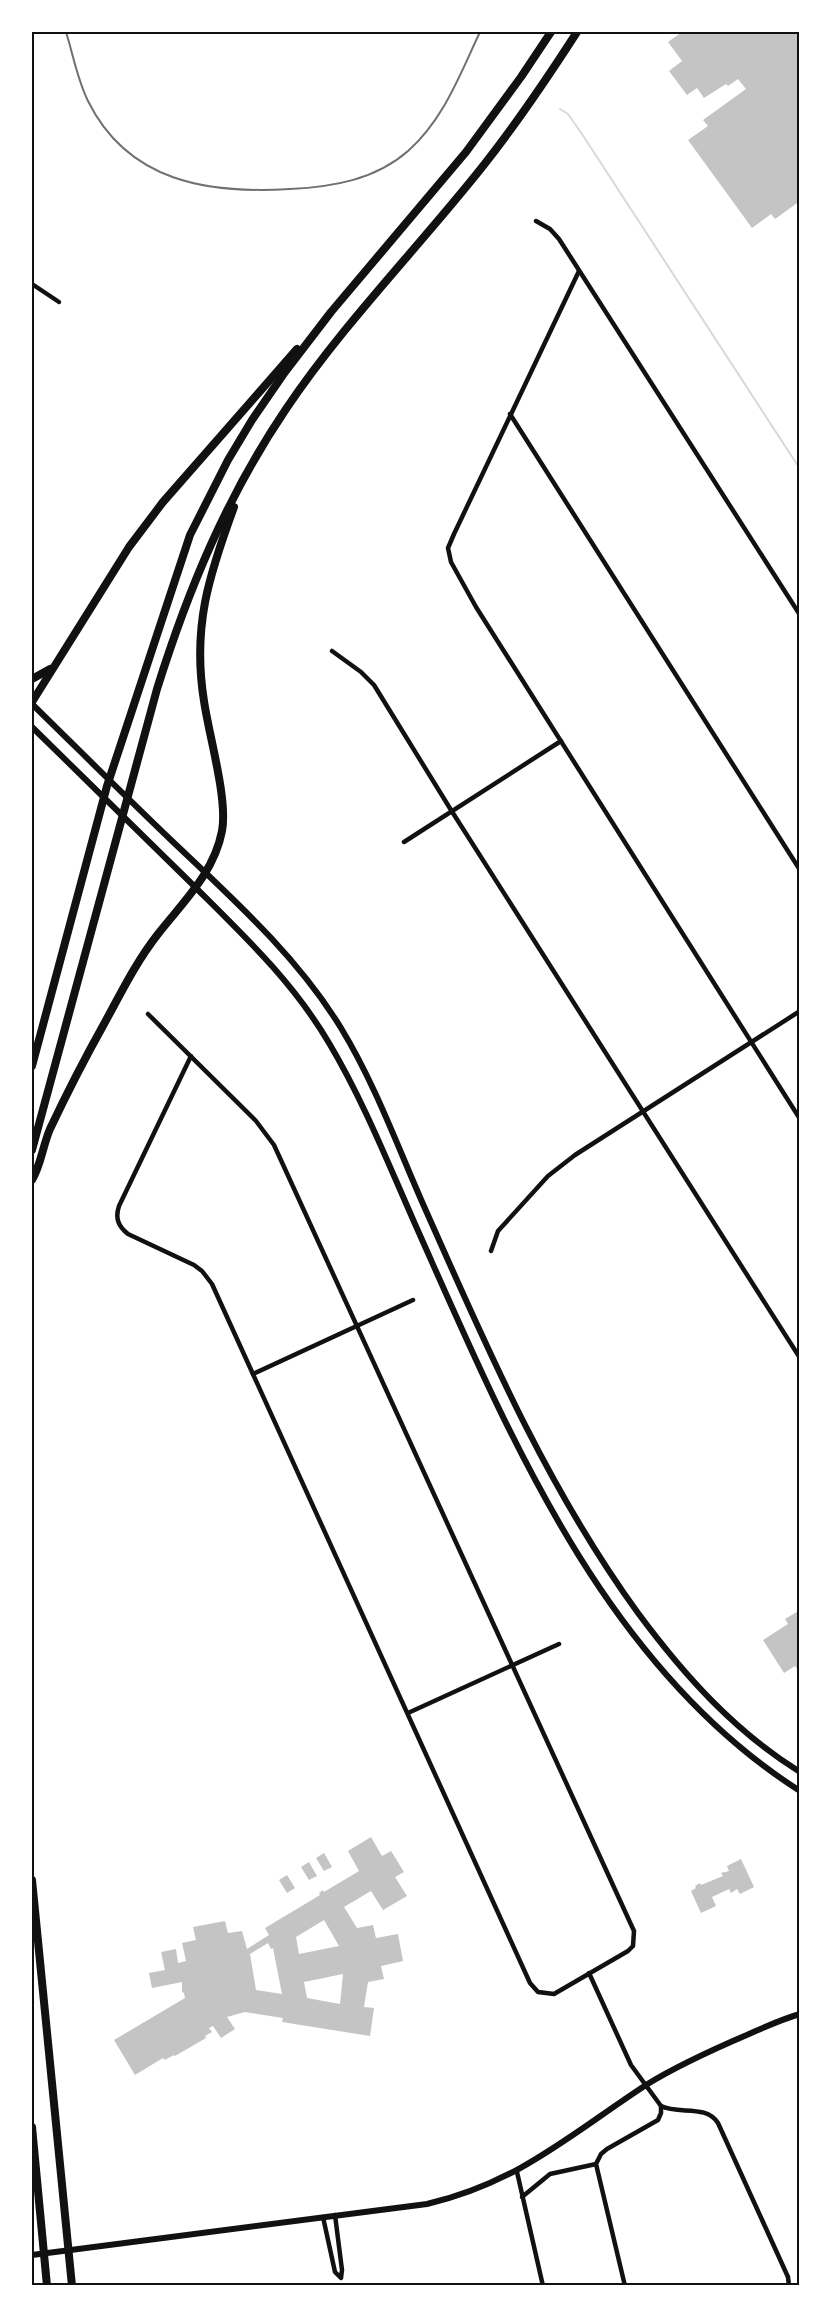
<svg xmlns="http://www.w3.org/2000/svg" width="831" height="2317" font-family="'Asap Condensed',sans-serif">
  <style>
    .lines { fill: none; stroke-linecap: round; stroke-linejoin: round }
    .stream { stroke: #d9d9d9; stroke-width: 2 }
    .building { fill: #c4c4c4; fill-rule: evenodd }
    .minor { stroke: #111; stroke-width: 4.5 }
    .secondary { stroke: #111; stroke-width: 6 }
    .motorway { stroke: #111; stroke-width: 8 }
    .rail { stroke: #707070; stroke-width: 2 }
    .neatline { fill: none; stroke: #111; stroke-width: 2 }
  </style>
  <rect width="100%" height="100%" fill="#fff"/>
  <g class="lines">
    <!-- stream -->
    <polyline class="stream" points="560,109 568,114 582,134 800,469"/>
  </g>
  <!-- building -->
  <g class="building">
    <polygon points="682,32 800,32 800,201 775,219 771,214 752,228 688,140 708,126 703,120 746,89 738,79 728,86 726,84 704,98 697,88 687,95 669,71 682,61 668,42"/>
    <polygon points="800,1610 800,1673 795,1666 784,1673 763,1640 788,1624 785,1619"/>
    <path d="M371 1837 382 1856 391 1851 404 1872 395 1877 407 1896 383 1910 371 1891 344 1907 357 1928 373 1925 376 1938 398 1934 403 1961 381 1966 384 1979 368 1982 364 2007 374 2008 370 2036 282 2022 283 2018 245 2012 227 2017 235 2029 221 2038 213 2026 209 2028 212 2032 205 2036 206 2038 175 2056 174 2055 165 2060 163 2058 135 2075 114 2040 185 1998 184 1993 182 1992V1982L152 1988 149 1973 165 1970 161 1952 176 1949 178 1963 186 1961 182 1943 196 1940 193 1927 225 1921 228 1933 242 1931 247 1949 269 1935 265 1928 320 1895 319 1893 323 1890 324 1892 359 1871 348 1851ZM324 1920 339 1946 299 1954 296 1937ZM268 1943 271 1949 273 1948 282 1994 256 1990 250 1954ZM343 1974 340 2004 307 1998 304 1982Z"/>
    <polygon points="324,1853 332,1867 324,1871 316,1858"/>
    <polygon points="741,1859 754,1887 740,1894 737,1889 731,1893 729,1889 712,1897 716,1906 701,1913 691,1891 696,1888 695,1886 700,1883 701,1885 723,1876 721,1873 729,1871 727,1866"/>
    <polygon points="309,1862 317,1876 309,1880 301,1867"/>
    <polygon points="287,1875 295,1888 287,1893 279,1880"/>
  </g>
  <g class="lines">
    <!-- minor -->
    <g class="minor">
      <polyline points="536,221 550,229 559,239 800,615"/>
      <polyline points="579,271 454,534 448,548 451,562 476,607 800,1119"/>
      <polyline points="32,284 59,302"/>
      <polyline points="510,414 800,870"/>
      <polyline points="332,651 361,672 374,685 451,810 800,1358"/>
      <polyline points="404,842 561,741"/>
      <path d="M148 1014 256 1121 274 1145 634 1931 633 1946 628 1951 554 1994 538 1992 530 1983 212 1284 202 1271 194 1265 128 1234C118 1226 115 1218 119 1206L191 1056"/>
      <polyline points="491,1251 498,1231 548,1176 575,1155 800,1011"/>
      <polyline points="253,1374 413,1300"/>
      <polyline points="408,1713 559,1644"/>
      <path d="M589 1973 631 2065 661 2106C679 2115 706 2104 718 2123L788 2277 789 2286"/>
      <polyline points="517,2172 543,2286"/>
      <polyline points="522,2197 550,2174 596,2164"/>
      <polyline points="323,2217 335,2272 341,2278 342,2270 335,2215"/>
      <polyline points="625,2286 596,2164 601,2154 607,2149 658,2120 661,2113 661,2106"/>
    </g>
    <!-- secondary -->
    <g class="secondary">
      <path d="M32 704C78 749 124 795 171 840 232 898 297 956 341 1028 375 1084 397 1145 423 1204 486 1346 547 1488 638 1613 684 1675 734 1731 800 1772"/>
      <path d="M32 727C84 778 137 830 189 881 240 932 292 980 329 1043 363 1100 388 1163 415 1224 507 1430 602 1665 800 1791"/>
      <path d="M32 2255 427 2204C518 2183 571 2134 646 2085 678 2065 714 2049 749 2034 765 2027 782 2019 800 2014"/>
    </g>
    <!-- motorway -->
    <g class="motorway">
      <polyline points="32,679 50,669"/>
      <polyline points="32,702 129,547 163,502 297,349"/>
      <polyline points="32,1066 107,786 190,535 228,460 252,420 285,372 331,312 466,152 521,77 551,32"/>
      <path d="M32 1150 157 689C188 590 227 496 286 409 344 323 418 248 483 166 517 123 548 77 577 32"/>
      <path d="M32 1180C41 1165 43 1145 50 1129 67 1093 85 1058 104 1024 121 993 136 962 158 934 183 902 214 873 222 831 228 799 209 736 204 701 192 627 209 575 234 507"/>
      <polyline points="32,1880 72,2286"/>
      <polyline points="32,2127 47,2286"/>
    </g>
    <!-- rail -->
    <path class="rail" d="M66 32C73 54 77 79 88 101 128 182 208 194 290 189 332 187 375 180 408 151 444 119 460 74 480 32"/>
  </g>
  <!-- border -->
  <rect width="831" height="2317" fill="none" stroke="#ffffff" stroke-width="66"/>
  <rect x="33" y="33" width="765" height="2251" class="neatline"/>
</svg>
